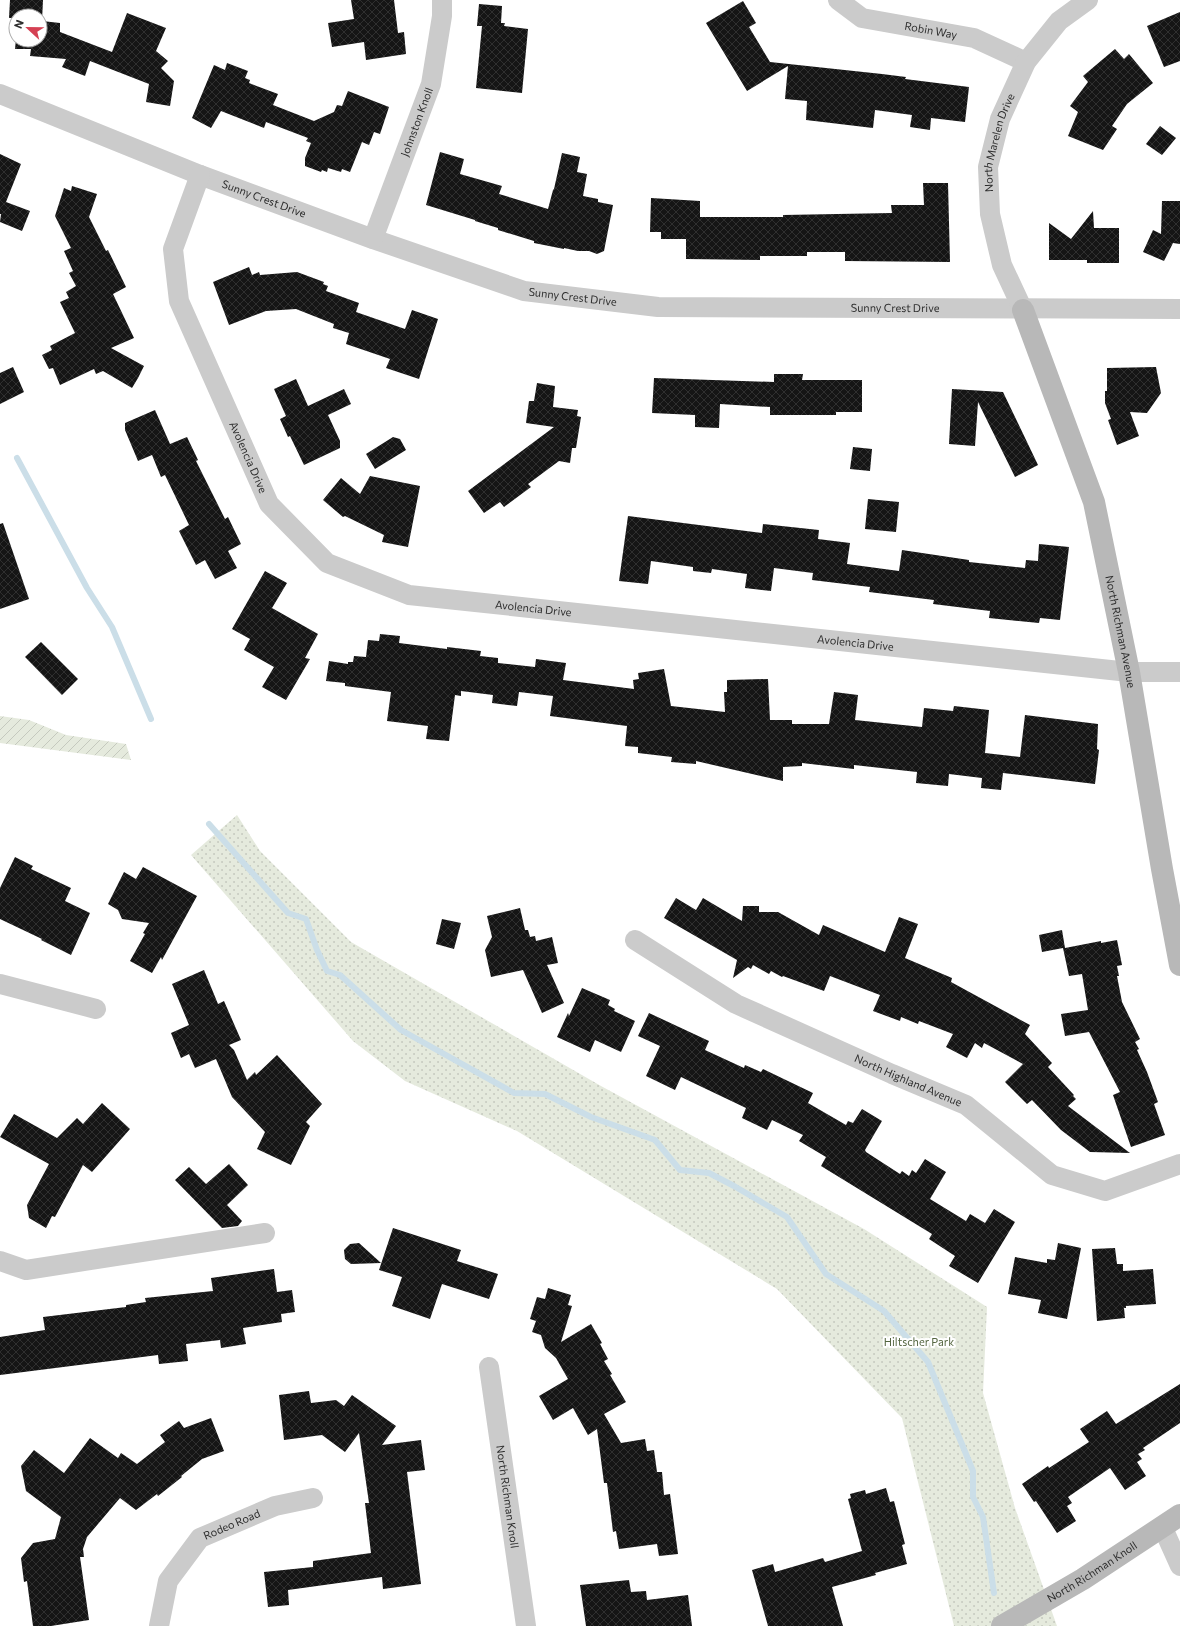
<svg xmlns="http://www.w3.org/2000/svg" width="1180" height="1626" font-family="Commissioner,sans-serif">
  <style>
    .grass { fill: url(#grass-dots) }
    .garden { fill: url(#garden-furrows) }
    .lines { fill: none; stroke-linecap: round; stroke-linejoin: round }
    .stream { stroke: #cbdee8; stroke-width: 6 }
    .building { fill: url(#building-cross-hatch) }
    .street { stroke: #cbcbcb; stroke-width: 20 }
    .secondary { stroke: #b8b8b8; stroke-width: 22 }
    .labels { text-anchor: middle; stroke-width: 4; stroke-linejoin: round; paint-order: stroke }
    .street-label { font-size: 11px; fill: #2e2e2e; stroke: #fff }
    .park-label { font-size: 11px; fill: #53653f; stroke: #fff }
  </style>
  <defs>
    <pattern id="grass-dots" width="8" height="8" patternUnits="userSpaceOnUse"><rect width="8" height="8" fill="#e5eadd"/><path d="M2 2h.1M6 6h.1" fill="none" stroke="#c5c9be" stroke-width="1.8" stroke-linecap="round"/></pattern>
    <pattern id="garden-furrows" width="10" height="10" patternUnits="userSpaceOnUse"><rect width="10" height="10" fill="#e5eadd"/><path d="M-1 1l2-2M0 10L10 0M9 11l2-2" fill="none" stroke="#c5c9be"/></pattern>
    <pattern id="building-cross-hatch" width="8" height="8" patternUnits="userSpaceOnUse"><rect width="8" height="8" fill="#151515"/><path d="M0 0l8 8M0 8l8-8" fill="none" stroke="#2f2f2f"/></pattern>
  </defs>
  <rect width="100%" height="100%" fill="#fff"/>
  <!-- grass -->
  <polygon class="grass" points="237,815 260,851 351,942 601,1086 864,1229 987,1307 983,1393 1015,1508 1057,1626 954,1626 902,1418 777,1289 517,1131 405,1081 353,1041 191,855"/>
  <!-- garden -->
  <polygon class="garden" points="0,716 29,720 66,735 126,744 131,760 0,743"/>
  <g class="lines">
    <!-- stream -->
    <g class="stream">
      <polyline points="17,458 87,588 112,627 151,719"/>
      <polyline points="209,824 288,913 306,919 317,950 327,971 340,975 401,1030 514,1093 545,1094 591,1117 655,1140 680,1170 709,1173 734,1186 787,1217 826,1274 884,1311 928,1362 973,1471 973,1497 983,1517 994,1593"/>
    </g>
  </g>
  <!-- building -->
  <g class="building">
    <polygon points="10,0 43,0 42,21 60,23 60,32 112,52 127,13 166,28 156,51 168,61 161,68 174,81 170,106 146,102 149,84 90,61 85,76 62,67 66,59 30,56 31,49 15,49 16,39 16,40 40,40 40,16 16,16 16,18 9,18"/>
    <polygon points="351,0 394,0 398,33 404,32 406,54 366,60 364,42 332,47 328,23 354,19"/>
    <polygon points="743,1 756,23 749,27 770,62 882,74 906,77 905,79 969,87 965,122 931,118 930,130 910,127 912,115 875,110 873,128 806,120 807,101 785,99 788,66 747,91 706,23"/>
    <polygon points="479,4 502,6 501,23 505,23 504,26 528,29 522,93 476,88 482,26 477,26"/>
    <polygon points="1180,12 1180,61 1164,67 1147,26"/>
    <polygon points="1115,49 1124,59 1129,54 1153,83 1127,104 1112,126 1117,129 1103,150 1068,136 1078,112 1070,106 1088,82 1083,76"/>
    <polygon points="227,63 248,71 245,78 250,80 249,83 278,94 273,105 314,121 334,112 337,105 342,106 348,91 389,107 380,134 374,132 369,145 362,142 350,172 342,169 341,172 328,168 327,172 322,170 321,172 305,166 305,158 311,143 306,141 308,138 266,122 264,128 221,111 211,128 192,118 214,65 225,70"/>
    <polygon points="1160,126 1176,138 1162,155 1146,144"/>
    <polygon points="440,152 464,159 460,174 502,186 499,194 548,209 553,190 554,189 562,153 580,157 577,172 587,174 583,196 598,199 598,202 613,205 604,251 597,254 589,251 578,251 564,248 564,249 534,243 534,241 498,230 498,228 475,221 475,220 426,205"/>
    <polygon points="0,154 21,164 6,202 30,211 22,231 0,222 1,214 0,214"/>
    <polygon points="923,183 948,183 950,262 845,261 845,252 807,252 807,256 760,256 760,260 686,259 686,239 661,239 661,232 650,232 651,198 700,201 700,217 783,217 783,215 892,213 891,205 924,205"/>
    <polygon points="72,186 97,194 89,217 106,251 108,250 126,287 113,294 134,338 111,348 144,366 138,378 132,388 103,371 96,374 94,369 60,385 53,368 49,369 42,355 52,350 50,346 75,333 60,302 69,298 66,292 76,286 69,273 73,271 64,251 71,248 55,216 64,188 71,191"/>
    <polygon points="1162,201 1180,201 1180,244 1173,243 1164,261 1143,252 1153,230 1161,234"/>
    <polygon points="1093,211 1094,228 1119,228 1119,263 1087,263 1087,260 1049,260 1049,223 1071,239"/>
    <polygon points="249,267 252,275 259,272 260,275 297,272 324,282 323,284 328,286 326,291 359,303 356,312 405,329 412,310 438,319 419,379 386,368 390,359 346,344 349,333 333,328 334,324 296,309 266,311 229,325 213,282"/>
    <polygon points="13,367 24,392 0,404 0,373"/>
    <polygon points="1156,367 1161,393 1147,413 1130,412 1139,436 1117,445 1108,420 1111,419 1105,403 1105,391 1107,391 1107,368"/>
    <polygon points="774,374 803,374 802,380 862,380 862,412 836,412 836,415 770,415 770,407 720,404 719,428 695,427 695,415 652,413 654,378 774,382"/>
    <polygon points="296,379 308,406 344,389 351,404 328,415 340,441 340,448 304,465 290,436 288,437 280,419 286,416 274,389"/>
    <polygon points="537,383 555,386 553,407 578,410 577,416 581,417 576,448 572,448 570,463 559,461 528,484 531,487 504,507 500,502 484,513 468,491 554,427 526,423 529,401 534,401"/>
    <polygon points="952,389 1003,392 1038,465 1015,477 978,402 975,446 949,444"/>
    <polygon points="155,410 170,444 187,437 198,460 196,461 225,519 228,517 241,544 228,551 237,568 215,579 205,560 196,565 179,531 189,525 165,475 161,477 152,455 138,461 125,430 125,423"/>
    <polygon points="393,437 400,439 406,450 375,469 366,454"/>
    <polygon points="853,447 872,449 870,471 850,469"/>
    <polygon points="370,476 420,486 408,547 382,542 384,535 345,516 343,517 323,500 341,478 360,494"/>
    <polygon points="868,499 899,502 896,532 865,529"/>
    <polygon points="628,516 762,533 763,524 819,530 818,539 850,543 847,564 899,571 902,550 969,560 969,562 1025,568 1026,560 1038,561 1039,544 1069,547 1060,620 1040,618 1039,623 989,618 990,611 933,604 934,600 869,592 870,587 812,580 813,573 774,568 771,591 745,588 747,574 712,569 711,573 693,571 693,567 651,561 648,584 619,581"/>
    <polygon points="3,523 29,599 0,609 0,524"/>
    <polygon points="265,571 287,583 272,608 318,634 305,658 310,659 286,700 262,687 274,667 244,650 250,639 232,629"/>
    <polygon points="380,634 400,636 399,643 447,649 447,647 481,651 480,656 498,658 498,663 535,667 536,659 566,663 563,680 634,689 633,680 639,679 638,673 664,669 671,706 725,712 724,692 727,692 727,680 768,679 770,720 792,720 792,724 829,724 834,692 858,695 855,720 922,727 924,708 953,711 954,706 989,710 985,753 1020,757 1025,715 1098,724 1097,749 1099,750 1095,784 1003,773 1001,790 981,788 982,778 949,774 948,786 916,783 917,772 854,765 854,769 802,763 802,766 783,767 783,781 696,761 696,764 671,762 672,757 638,753 638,747 625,746 627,726 550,716 553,696 519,692 517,706 492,703 493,695 461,691 461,696 455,695 449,741 426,739 428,726 387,721 391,692 345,686 345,683 326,681 329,661 348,664 348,662 353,662 354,656 366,657 368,640 379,641"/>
    <polygon points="41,642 78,679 62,695 25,657"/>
    <polygon points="15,857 33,866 31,869 71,888 65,901 90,913 71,955 41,940 42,939 0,919 0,888"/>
    <polygon points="143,867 197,896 162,960 161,957 152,973 130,961 145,934 143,933 149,923 122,919 118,910 108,904 124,872 136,879"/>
    <polygon points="676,898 696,910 703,898 742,921 743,906 759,906 759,912 778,912 819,935 823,925 885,952 899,917 918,924 905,958 952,978 951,982 1030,1025 1025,1034 1052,1063 1048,1067 1074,1095 1073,1096 1076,1099 1068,1106 1130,1153 1090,1152 1061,1130 1032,1100 1027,1104 1005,1082 1023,1064 984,1043 982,1048 975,1043 967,1058 946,1047 953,1034 919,1021 918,1024 901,1017 900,1021 873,1011 880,995 830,976 824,991 783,976 782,977 771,971 769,974 753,965 751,969 748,967 733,978 737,960 664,918"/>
    <polygon points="520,908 525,930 528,930 530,937 535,936 536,941 552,937 558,963 547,965 564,1003 542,1013 523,970 491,977 485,950 492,937 487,916"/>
    <polygon points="442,919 461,923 454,949 436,944"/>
    <polygon points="1062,930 1065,948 1101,941 1101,943 1117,940 1122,965 1117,966 1119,976 1117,976 1122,1002 1140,1039 1135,1042 1139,1049 1137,1050 1147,1072 1158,1102 1154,1104 1165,1135 1131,1147 1113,1095 1120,1092 1089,1032 1065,1036 1061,1014 1088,1010 1082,974 1069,976 1063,948 1042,952 1039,935"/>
    <polygon points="204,970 218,1004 224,1001 241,1040 229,1045 234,1050 247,1080 255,1072 256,1075 277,1055 322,1104 306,1122 310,1126 291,1165 257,1149 265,1132 232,1097 216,1059 195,1068 189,1054 181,1058 171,1033 189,1025 172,984"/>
    <polygon points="582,988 610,1000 608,1005 615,1009 614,1011 635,1021 621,1052 595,1040 590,1052 557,1037 568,1013 569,1016"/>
    <polygon points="649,1013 709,1041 705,1050 744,1068 745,1065 761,1072 763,1069 813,1093 808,1103 846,1125 848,1121 853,1123 862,1109 882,1121 865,1150 866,1152 900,1174 902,1171 909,1176 912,1170 916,1173 925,1159 946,1172 930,1199 966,1221 970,1214 985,1223 994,1209 1015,1222 978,1283 949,1266 955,1256 929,1239 932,1234 821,1166 826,1157 799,1141 803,1135 772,1120 767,1130 742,1118 746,1108 681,1077 675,1090 646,1076 660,1046 638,1036"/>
    <polygon points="102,1103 130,1129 92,1172 83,1165 55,1217 52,1216 46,1228 29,1218 27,1205 49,1164 0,1137 14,1114 57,1138 77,1118 83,1124"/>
    <polygon points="229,1164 248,1185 227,1205 242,1221 238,1226 222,1228 175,1180 189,1167 206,1184"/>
    <polygon points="393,1228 461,1250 457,1261 498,1274 489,1299 442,1284 430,1319 392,1306 402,1277 379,1270"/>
    <polygon points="359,1243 381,1263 351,1264 345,1259 344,1250 350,1244"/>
    <polygon points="1058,1243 1081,1248 1067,1319 1038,1313 1041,1300 1008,1294 1015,1257 1047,1263 1047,1259 1055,1260"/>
    <polygon points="1115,1248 1117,1264 1123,1264 1123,1271 1153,1269 1156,1304 1126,1306 1126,1308 1124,1308 1125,1318 1097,1321 1092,1249"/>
    <polygon points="274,1269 277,1292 292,1290 295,1312 281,1314 282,1322 243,1328 246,1344 221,1348 220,1340 186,1344 188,1361 159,1364 158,1355 0,1375 0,1337 45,1330 43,1317 126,1307 126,1305 146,1302 145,1298 213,1291 211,1278"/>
    <polygon points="548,1288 571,1295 568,1305 572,1306 561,1342 591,1324 602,1343 600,1344 608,1359 604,1361 612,1374 610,1375 626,1402 604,1414 621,1443 645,1439 647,1451 654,1450 657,1472 662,1472 664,1495 670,1494 678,1554 659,1556 657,1544 619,1549 616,1531 613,1532 607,1483 604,1483 597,1429 588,1435 573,1408 553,1420 539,1396 568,1379 556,1358 545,1348 541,1335 532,1332 536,1321 530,1319 537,1297 545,1299"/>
    <polygon points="1180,1384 1180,1423 1143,1448 1145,1450 1138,1454 1142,1459 1137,1462 1146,1476 1125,1490 1110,1468 1068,1497 1072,1503 1067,1506 1076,1521 1057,1533 1036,1501 1034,1502 1022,1484 1048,1466 1049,1468 1089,1442 1080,1429 1107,1411 1116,1424"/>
    <polygon points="309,1391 311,1403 336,1400 344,1406 352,1395 396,1426 382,1445 421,1440 425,1470 407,1472 421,1584 383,1589 382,1577 288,1590 289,1605 268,1607 264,1572 313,1567 313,1561 371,1553 365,1503 369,1503 359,1433 345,1452 322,1435 284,1440 279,1395"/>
    <polygon points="211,1418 224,1451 202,1459 181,1476 182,1477 158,1496 157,1494 136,1510 120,1498 87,1537 83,1549 84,1557 80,1557 89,1620 51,1626 33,1626 27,1581 24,1582 21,1558 33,1543 55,1539 61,1517 26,1491 21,1466 34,1450 64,1473 90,1438 118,1458 121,1453 137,1464 165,1442 160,1435 179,1421 184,1428"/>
    <polygon points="886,1488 890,1502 894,1501 905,1544 902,1545 907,1564 875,1573 876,1575 832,1587 843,1626 768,1626 752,1570 773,1564 775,1572 823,1558 825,1562 862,1551 848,1499 851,1498 850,1494 865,1490 866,1494"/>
    <polygon points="629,1580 631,1592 646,1591 647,1600 688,1595 692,1626 586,1626 580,1585"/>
  </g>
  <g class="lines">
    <!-- street -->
    <g class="street">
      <path id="s1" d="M838 0 862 18 974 38 1026 62"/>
      <path id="s2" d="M0 94 200 175 373 239 524 291 658 307 1180 309"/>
      <path id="s3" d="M200 175 173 249 179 301 269 504 327 563 409 595 1129 672H1180"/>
      <path id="s4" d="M373 239 431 84 442 16V0"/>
      <path id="s5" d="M1023 310 1002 265 990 214 988 167 1000 119 1026 62 1059 21 1088 0"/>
      <path id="s6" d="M635 940 736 1004 892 1074 966 1105 1052 1175 1105 1191 1180 1164"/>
      <polyline points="0,984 96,1009"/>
      <polyline points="0,1261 26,1270 265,1233"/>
      <path id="s7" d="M489 1367 526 1626"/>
      <polyline points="1162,1526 1180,1566"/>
      <path id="s8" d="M159 1626 168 1581 200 1538 275 1506 313 1498"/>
    </g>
    <!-- secondary -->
    <g class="secondary">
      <path id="s9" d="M1023 310 1094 502 1129 672 1162 869 1180 965"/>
      <path id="s10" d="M1002 1626 1083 1579 1180 1515"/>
    </g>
  </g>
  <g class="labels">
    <!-- street labels -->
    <g class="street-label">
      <text dy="4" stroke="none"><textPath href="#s1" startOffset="100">Robin Way</textPath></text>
      <text dy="4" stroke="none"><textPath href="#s4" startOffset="125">Johnston Knoll</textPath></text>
      <text dy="4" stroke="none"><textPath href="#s5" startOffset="175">North Marelen Drive</textPath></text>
      <text dy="4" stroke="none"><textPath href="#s2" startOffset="284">Sunny Crest Drive</textPath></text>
      <text dy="4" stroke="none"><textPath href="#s2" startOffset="609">Sunny Crest Drive</textPath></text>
      <text dy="4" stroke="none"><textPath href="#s2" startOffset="932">Sunny Crest Drive</textPath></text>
      <text dy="4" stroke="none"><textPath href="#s3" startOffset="302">Avolencia Drive</textPath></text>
      <text dy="4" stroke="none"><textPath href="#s3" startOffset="649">Avolencia Drive</textPath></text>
      <text dy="4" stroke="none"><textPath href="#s9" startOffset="337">North Richman Avenue</textPath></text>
      <text dy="4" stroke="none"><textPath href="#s3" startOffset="973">Avolencia Drive</textPath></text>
      <text dy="4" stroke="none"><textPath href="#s6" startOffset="308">North Highland Avenue</textPath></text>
      <text dy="4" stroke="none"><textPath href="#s7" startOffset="131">North Richman Knoll</textPath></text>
      <text dy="4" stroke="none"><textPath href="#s8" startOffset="134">Rodeo Road</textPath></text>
      <text dy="4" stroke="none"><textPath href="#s10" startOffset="105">North Richman Knoll</textPath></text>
    </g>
    <!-- park labels -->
    <g class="park-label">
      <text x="919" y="1346">Hiltscher Park</text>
    </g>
  </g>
  <!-- north arrow -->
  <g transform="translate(28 28) rotate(292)"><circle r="19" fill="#ffffff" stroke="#ababab"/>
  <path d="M0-3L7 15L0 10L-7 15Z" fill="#d54053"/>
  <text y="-6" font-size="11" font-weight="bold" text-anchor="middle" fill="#2e2e2e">N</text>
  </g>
</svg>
